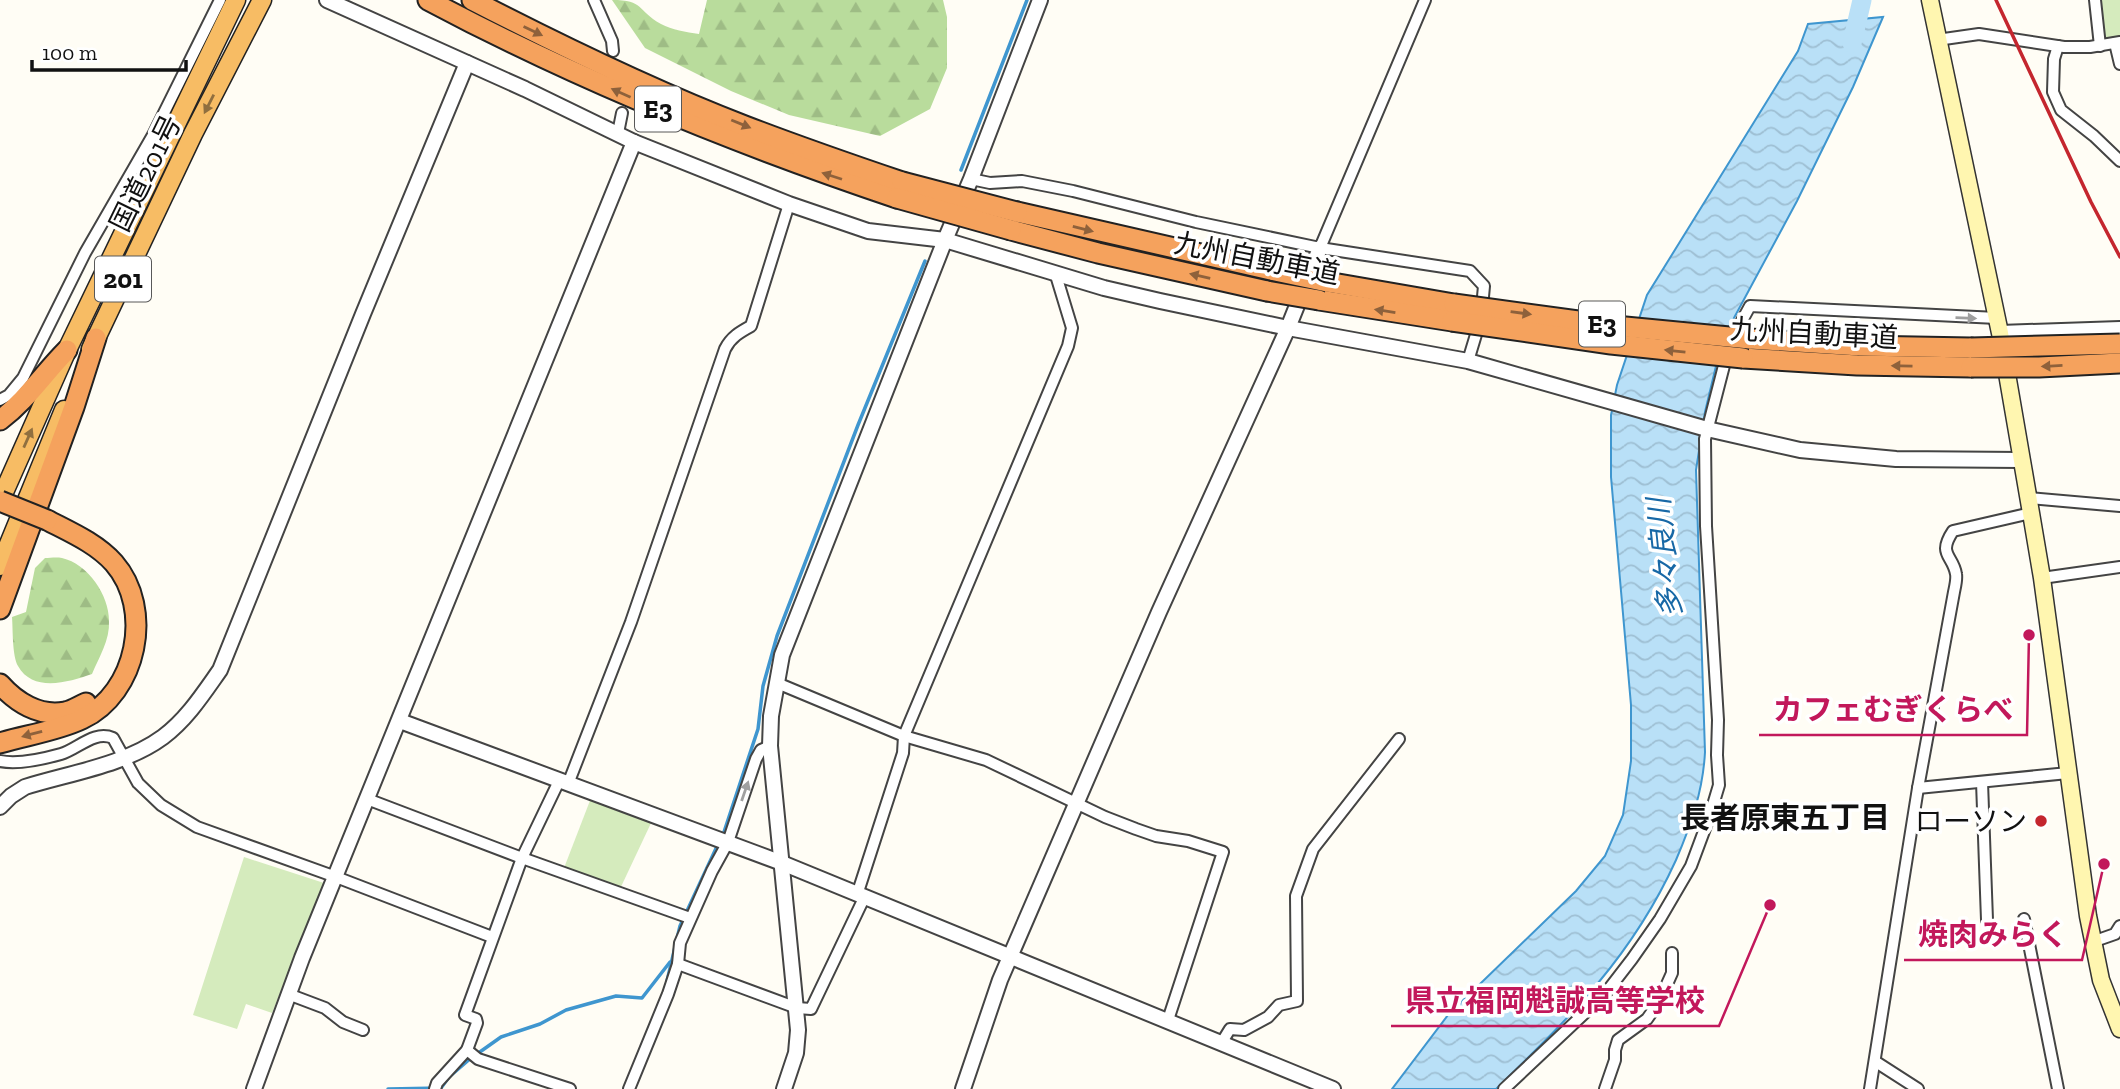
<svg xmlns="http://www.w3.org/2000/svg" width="2120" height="1089" font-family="'Zilla Slab','Noto Sans JP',serif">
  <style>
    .forest { fill: url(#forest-firs) }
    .park { fill: #d5ebbd }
    .water { fill: url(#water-waves); stroke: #3f96cf; stroke-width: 2 }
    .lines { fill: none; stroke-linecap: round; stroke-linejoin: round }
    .stream { stroke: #3f96cf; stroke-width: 3.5 }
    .river { stroke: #b9e0f7; stroke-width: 19 }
    .minor-casing { stroke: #444; stroke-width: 14 }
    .tertiary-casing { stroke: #444; stroke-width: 18 }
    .secondary-casing { stroke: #333; stroke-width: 19 }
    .trunk-casing { stroke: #222; stroke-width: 21 }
    .motorway-casing { stroke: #222; stroke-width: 23 }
    .minor { stroke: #fff; stroke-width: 10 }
    .tertiary { stroke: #fff; stroke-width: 14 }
    .secondary { stroke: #fff6b0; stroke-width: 16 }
    .trunk { stroke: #f7bc64; stroke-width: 18 }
    .motorway { stroke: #f5a25d; stroke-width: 19 }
    .rail { stroke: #c4262e; stroke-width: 3.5 }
    .motorway-bridge-casing { stroke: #222; stroke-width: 23; stroke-linecap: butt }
    .motorway-bridge { stroke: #f5a25d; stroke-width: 19 }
    .oneway { fill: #8e613b }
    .oneway2 { fill: #906f3f }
    .oneway3 { fill: #a0a0a0 }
    .poi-dot { fill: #c4262e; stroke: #fff; stroke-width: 2.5 }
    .labels { text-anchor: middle; stroke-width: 7; stroke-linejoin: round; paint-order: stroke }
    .shield { fill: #fff; stroke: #585858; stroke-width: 2 }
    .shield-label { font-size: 26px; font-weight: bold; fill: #111 }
    .street-label { font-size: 28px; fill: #111; stroke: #fff }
    .poi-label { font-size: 28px; fill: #111; stroke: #fff; text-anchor: end }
    .water-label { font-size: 30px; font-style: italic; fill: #1768a6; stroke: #fff }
    .neighbourhood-label { font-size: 30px; font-weight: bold; fill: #111; stroke: #fff }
    .leader { fill: none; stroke: #c2185b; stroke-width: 2.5 }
    .callout-dot { fill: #c2185b; stroke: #fff; stroke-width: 2.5 }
    .callout-label { font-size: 30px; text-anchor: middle; font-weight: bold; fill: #c2185b; stroke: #fff; stroke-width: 7; stroke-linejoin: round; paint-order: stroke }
  </style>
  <defs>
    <pattern id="forest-firs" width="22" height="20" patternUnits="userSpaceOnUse" patternTransform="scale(1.75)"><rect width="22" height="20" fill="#b9dc9c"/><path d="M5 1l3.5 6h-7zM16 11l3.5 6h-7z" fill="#9ebc85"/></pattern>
    <pattern id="water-waves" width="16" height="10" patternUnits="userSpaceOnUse" patternTransform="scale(1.75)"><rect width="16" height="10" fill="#b9e0f7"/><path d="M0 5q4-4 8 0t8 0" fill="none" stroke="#9ebfd3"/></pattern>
  </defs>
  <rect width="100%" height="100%" fill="#fffdf5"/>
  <!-- forest -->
  <g class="forest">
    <path d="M612 0C645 0 636 10 661 24 672 30 686 32 699 34L707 0H943L947 17V68L930 109 880 136 789 115 731 91 645 48Z"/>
    <path d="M45 558C50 558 56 557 62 558 88 564 109 595 109 621 110 640 99 657 92 674 69 682 33 693 18 666 12 656 13 629 12 617L26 612 35 568Z"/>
  </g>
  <!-- park -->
  <g class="park">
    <polygon points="2099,0 2120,0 2120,36 2104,38"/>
    <polygon points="591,798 652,821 619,891 564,868"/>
    <polygon points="244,857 324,883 272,1013 246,1004 237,1029 193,1015"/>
  </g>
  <!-- water -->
  <path class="water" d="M1883 17 1853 87 1797 201 1734 318 1716 366 1705 412 1696 470 1705 752C1703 791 1691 825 1676 860 1632 957 1571 1016 1496 1089H1392L1448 1015 1576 891 1605 856 1623 815 1631 761V705L1611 477V415L1617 385 1647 295 1798 51 1808 24Z"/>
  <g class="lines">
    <!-- stream -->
    <g class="stream">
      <polyline points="961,170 1027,0"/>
      <polyline points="723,835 758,729 763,686 777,636 858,425 925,261"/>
      <polyline points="667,981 680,926 719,842"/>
      <polyline points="477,1054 501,1037 540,1024 566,1010 616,996 642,998 670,962"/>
      <polyline points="388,1089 441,1088 449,1077 471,1058"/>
    </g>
    <!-- river -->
    <polyline class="river" points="1852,43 1862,0"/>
    <!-- minor casing -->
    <g class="minor-casing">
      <g id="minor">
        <polyline points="594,0 612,41 613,51"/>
        <polyline points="2095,0 2100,46"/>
        <polyline points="1937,40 1979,34 2064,47 2090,47 2120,42"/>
        <polyline points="2115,43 2120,64"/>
        <polyline points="2058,46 2054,59 2053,92 2061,110 2094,136 2120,161"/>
        <polyline points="618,133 622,113"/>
        <polyline points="971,179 990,183 1022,181 1073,191 1196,222 1320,248 1470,271 1484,286 1481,318 1468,361"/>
        <polyline points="1320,248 1425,0"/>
        <polyline points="1732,339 1750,306 1997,318"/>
        <polyline points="0,400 9,395 23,378 85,253 153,135 220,0"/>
        <polyline points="2028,498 2120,506"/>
        <polyline points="2042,578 2120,567"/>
        <polyline points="777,683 904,736 986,760 1105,817 1136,829 1156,836 1188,841 1223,852 1168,1020"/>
        <path d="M0 761C18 765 43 759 61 754 78 749 94 730 113 738L138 783 161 805 197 827 336 877 492 937"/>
        <polyline points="1982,782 1987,920"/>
        <path d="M568 784 631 622 725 349C731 337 740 332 751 326L789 204"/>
        <polyline points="1918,788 2068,773"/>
        <polyline points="367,799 522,858 690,918"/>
        <polyline points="857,895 903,753 904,736 1068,346 1072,328 1055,272"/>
        <polyline points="2024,919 2058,1089"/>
        <polyline points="2095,941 2115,934 2120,926"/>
        <polyline points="678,964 797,1008 811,1009 865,896"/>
        <polyline points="288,994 325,1008 343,1022 363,1030"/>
        <polyline points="1222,1042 1230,1029 1244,1030 1268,1017 1279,1005 1297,1001 1296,896 1313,849 1399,739"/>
        <polyline points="467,1050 478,1059 570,1089"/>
        <polyline points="1876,1062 1918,1089"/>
        <polyline points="435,1089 437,1083 467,1050 477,1023 476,1019 465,1015 522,858 559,781"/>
        <polyline points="629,1089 668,994 678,964 680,943 712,871 728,842 756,759 761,750 770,746"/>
        <polyline points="1504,1089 1605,994 1632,959 1660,919 1691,866 1710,815 1719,785 1717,755 1718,720 1706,526 1705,439 1727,354"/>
        <polyline points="1605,1089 1615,1060 1615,1050 1618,1040 1647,1019 1659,1002 1672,973 1672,953"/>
        <path d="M1870 1089 1918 788 1954 592C1955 587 1957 579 1956 574 1953 555 1937 555 1953 531L2031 513"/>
      </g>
    </g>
    <!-- tertiary casing -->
    <g class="tertiary-casing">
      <g id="tertiary">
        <polyline points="327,0 525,89 634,142 789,204 868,231 945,240 1104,288 1160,301 1288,328 1468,361 1707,429 1800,450 1896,459 2021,460"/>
        <polyline points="2000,333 2120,329"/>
        <polyline points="400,721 782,863 1333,1089"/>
        <path d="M0 807 11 796 25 787C70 773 125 765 163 737 187 719 203 694 220 670L363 314 467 63"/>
        <polyline points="254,1089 302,958 634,142"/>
        <polyline points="784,1089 796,1053 798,1030 770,746 771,716 782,655 945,240 971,179 1040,0"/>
        <polyline points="963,1089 1000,980 1159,612 1288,328 1320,248"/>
      </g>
    </g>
    <!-- secondary casing -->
    <g class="secondary-casing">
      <polyline id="secondary" points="1930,0 2000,333 2031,513 2042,578 2088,916 2101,980 2120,1029"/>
    </g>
    <!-- trunk casing -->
    <g class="trunk-casing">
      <g id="trunk">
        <polyline points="91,349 193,134 262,0"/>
        <polyline points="0,501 67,350 236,0"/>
        <polyline points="0,566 64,410"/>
      </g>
    </g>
    <!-- motorway casing -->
    <g class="motorway-casing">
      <g id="motorway">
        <path d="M428 0C578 80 736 144 897 198"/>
        <path d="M472 0C561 46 651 90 745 126 797 146 849 164 902 182"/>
        <polyline points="1017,212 1275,271"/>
        <polyline points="1011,230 1098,253 1267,291"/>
        <polyline points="1327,282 1454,304"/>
        <polyline points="1319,300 1452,321"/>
        <polyline points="1750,339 1860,346 1971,348"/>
        <polyline points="1743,358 1857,365 1971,367"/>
        <path d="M0 420C27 400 43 374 67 350"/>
        <polyline points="0,609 74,407 96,338"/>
        <path d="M0 684C16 702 39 717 65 712 72 711 79 706 86 703"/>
        <path d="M0 743C27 735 57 731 82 719 137 693 154 609 114 563 96 543 70 532 47 520"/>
      </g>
    </g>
    <!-- minor -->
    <use href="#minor" class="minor"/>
    <!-- tertiary -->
    <use href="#tertiary" class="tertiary"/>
    <!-- secondary -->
    <use href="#secondary" class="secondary"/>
    <!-- trunk -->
    <use href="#trunk" class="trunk"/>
    <!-- motorway -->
    <use href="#motorway" class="motorway"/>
    <!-- rail -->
    <polyline class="rail" points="1996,0 2091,202 2120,257"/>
    <!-- motorway-bridge casing -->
    <g class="motorway-bridge-casing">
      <g id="motorway-bridge">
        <polyline points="902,182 1017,212"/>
        <polyline points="897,198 1011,230"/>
        <polyline points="1275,271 1327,282"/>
        <polyline points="1267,291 1319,300"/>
        <polyline points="1454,304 1615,326 1750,339"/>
        <polyline points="1452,321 1611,344 1743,358"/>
        <polyline points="1971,348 2120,344"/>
        <polyline points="1971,367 2039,367 2120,363"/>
        <polyline points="0,501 47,520"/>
      </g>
    </g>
    <!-- motorway-bridge -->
    <use href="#motorway-bridge" class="motorway-bridge"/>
  </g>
  <!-- one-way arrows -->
  <defs><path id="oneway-solid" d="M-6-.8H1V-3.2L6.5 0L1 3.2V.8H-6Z" transform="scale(1.75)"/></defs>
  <g class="oneway">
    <use href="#oneway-solid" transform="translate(533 31) rotate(26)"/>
    <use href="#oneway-solid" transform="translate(621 93) rotate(-156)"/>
    <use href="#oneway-solid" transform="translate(741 124) rotate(22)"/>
    <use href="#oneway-solid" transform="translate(832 176) rotate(-162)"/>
    <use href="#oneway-solid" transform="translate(1083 229) rotate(14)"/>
    <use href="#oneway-solid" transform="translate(1200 276) rotate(-167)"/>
    <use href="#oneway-solid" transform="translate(1385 311) rotate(-171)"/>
    <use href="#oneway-solid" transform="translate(1521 313) rotate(8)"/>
    <use href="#oneway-solid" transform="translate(1675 351) rotate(-174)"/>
    <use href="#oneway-solid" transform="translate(1902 366) rotate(-179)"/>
    <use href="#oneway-solid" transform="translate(2052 366) rotate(177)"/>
    <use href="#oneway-solid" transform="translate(32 734) rotate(165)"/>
  </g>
  <g class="oneway2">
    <use href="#oneway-solid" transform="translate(209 104) rotate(117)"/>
    <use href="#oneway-solid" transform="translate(28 438) rotate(-66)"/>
  </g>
  <g class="oneway3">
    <use href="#oneway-solid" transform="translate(1966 318) rotate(2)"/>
    <use href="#oneway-solid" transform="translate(745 791) rotate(-71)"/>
  </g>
  <!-- markers -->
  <circle class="poi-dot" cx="2041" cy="821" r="7"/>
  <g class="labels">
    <!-- shield labels -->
    <g class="shield">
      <rect x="635" y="86.5" width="46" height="45" rx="5"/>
      <rect x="95" y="256.5" width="56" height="45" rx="5"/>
      <rect x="1579" y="301.5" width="46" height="45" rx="5"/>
    </g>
    <g class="shield-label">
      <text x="658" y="118">E3</text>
      <text x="123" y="288">201</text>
      <text x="1602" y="333">E3</text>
    </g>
    <!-- street labels -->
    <g class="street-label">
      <text transform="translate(145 173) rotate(-64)" y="10">国道201号</text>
      <text transform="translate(1257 258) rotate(11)" y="10">九州自動車道</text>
      <text transform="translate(1814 333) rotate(3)" y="10">九州自動車道</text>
    </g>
    <!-- poi labels -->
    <g class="poi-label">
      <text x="2027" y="831">ローソン</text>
    </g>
    <!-- water labels -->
    <g class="water-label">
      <text transform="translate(1665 558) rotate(-96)" y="10">多々良川</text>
    </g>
    <!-- neighbourhood labels -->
    <g class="neighbourhood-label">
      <text x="1785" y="828">長者原東五丁目</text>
    </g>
  </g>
  <!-- callouts -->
  <path class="leader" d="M2029 635L2027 735H1759M2104 864L2082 960H1904M1770 905L1719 1026H1391"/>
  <g class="callout-dot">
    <circle cx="2029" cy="635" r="7"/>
    <circle cx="2104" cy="864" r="7"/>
    <circle cx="1770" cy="905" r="7"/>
  </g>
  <g class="callout-label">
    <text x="1893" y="720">カフェむぎくらべ</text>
    <text x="1993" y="945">焼肉みらく</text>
    <text x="1555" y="1011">県立福岡魁誠高等学校</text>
  </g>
  <!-- scale -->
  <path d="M32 60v10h154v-10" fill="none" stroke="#111111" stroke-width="3.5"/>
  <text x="42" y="60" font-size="21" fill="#111111" stroke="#ffffff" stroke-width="5" paint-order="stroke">100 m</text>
</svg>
